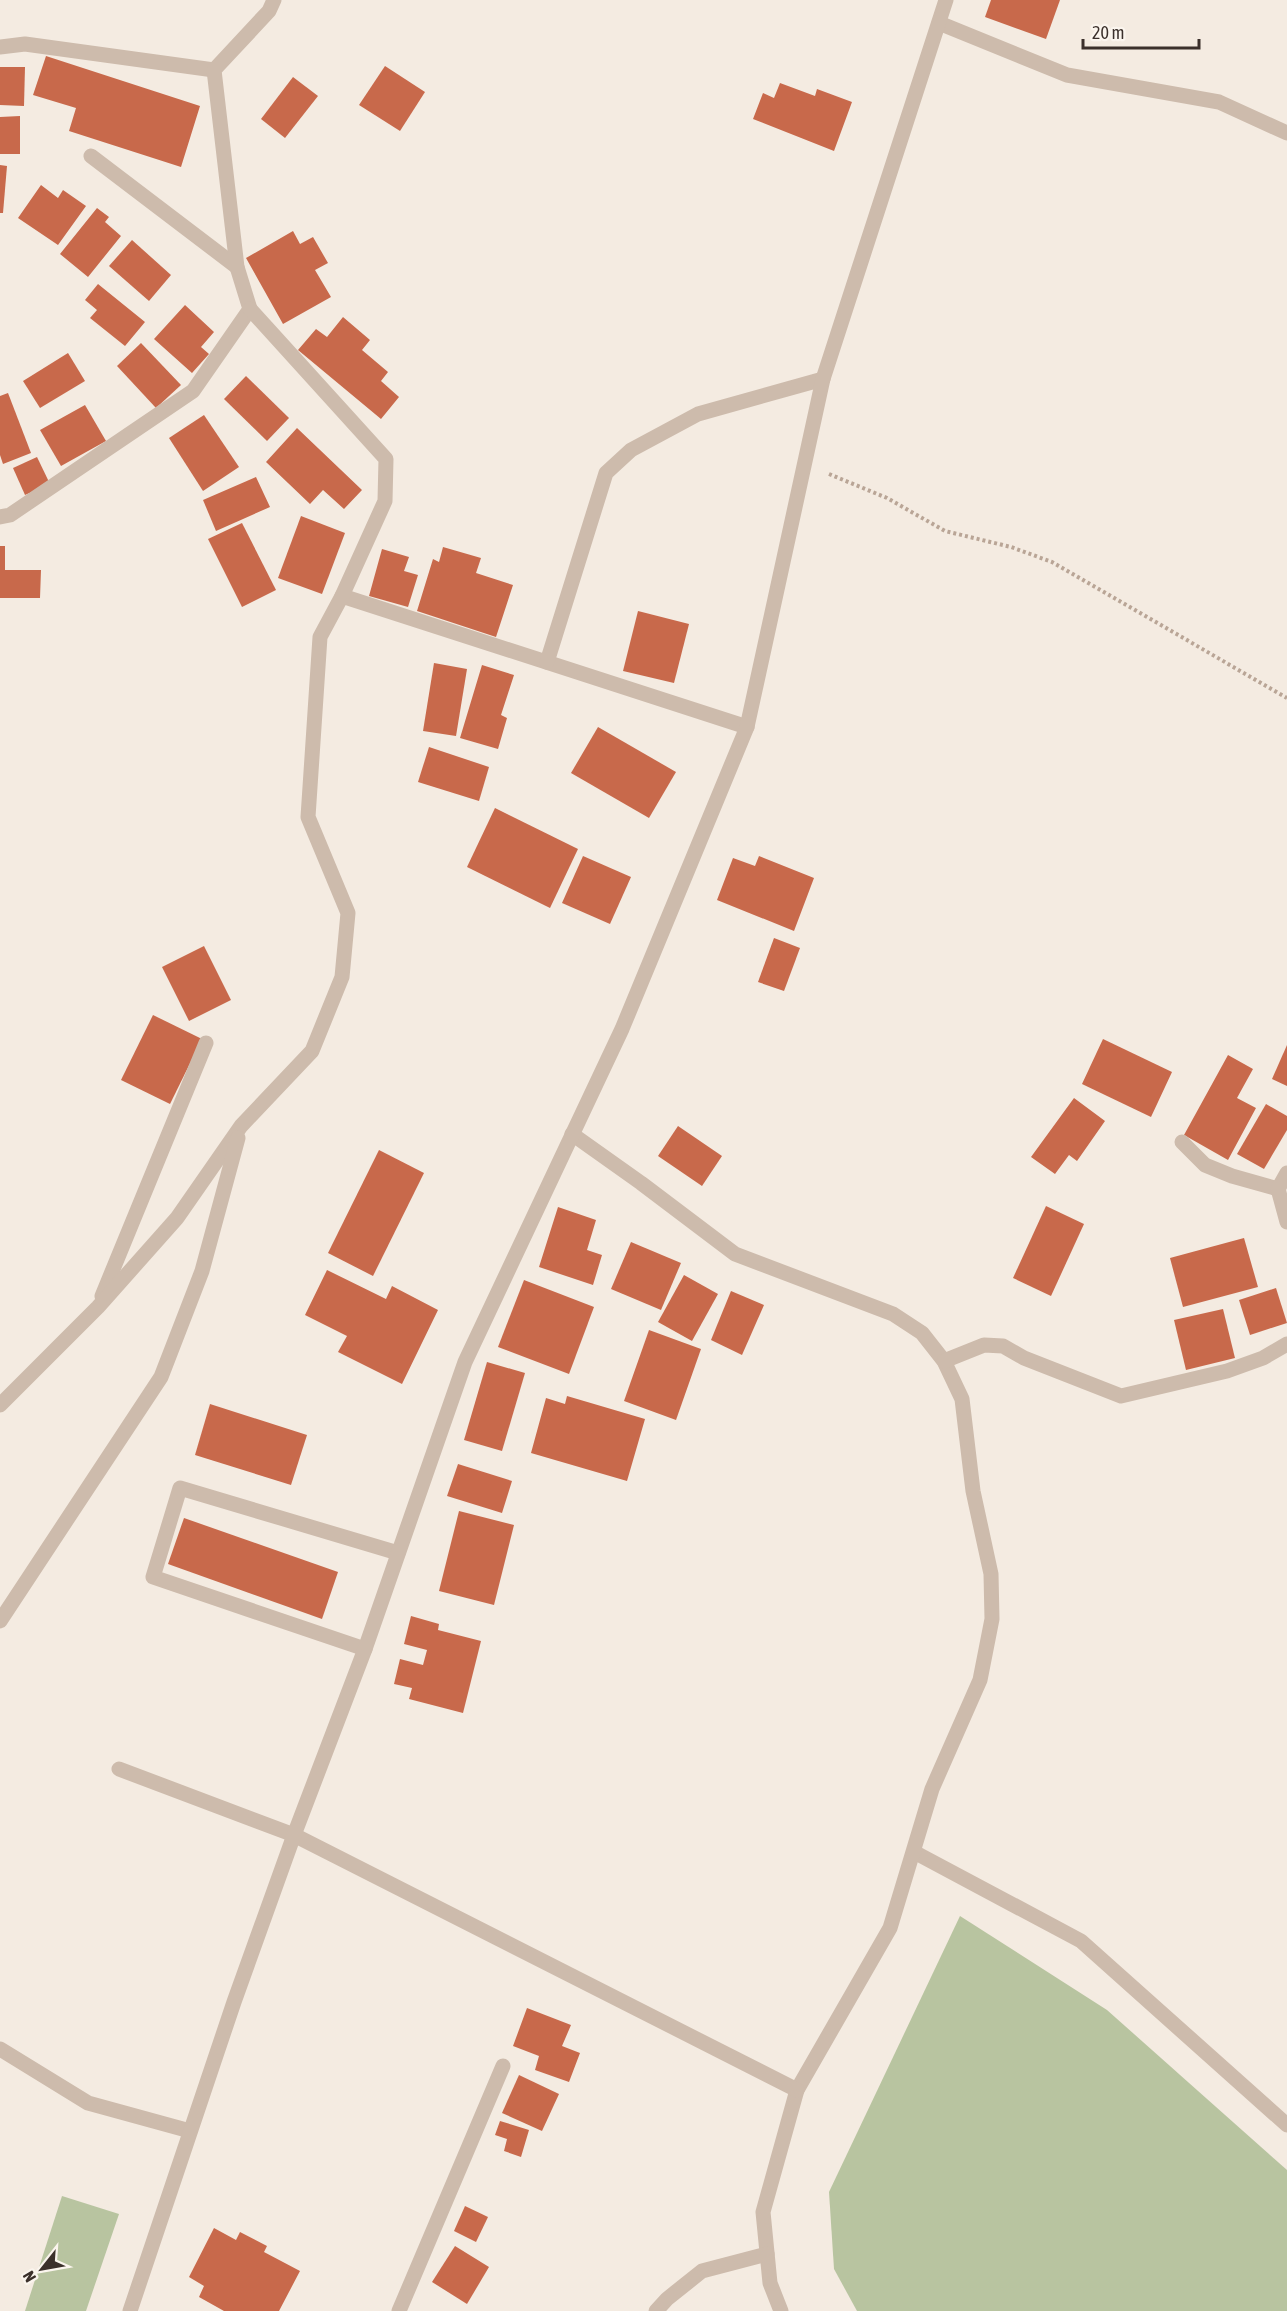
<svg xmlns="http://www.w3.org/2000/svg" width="1287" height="2311" font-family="'Asap Condensed',sans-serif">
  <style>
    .green { fill: #b8c4a0 }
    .building { fill: #c8694b }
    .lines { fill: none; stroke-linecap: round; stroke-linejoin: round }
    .path { stroke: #b9a596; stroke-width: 4; stroke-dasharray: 3 3; stroke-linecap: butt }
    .service { stroke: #cdbbac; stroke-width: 15 }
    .minor { stroke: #cdbbac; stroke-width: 15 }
    .tertiary { stroke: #cdbbac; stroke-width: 15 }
  </style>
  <rect width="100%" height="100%" fill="#f4ebe1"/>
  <!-- green -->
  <g class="green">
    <polygon points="960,1916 1107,2010 1287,2170 1287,2311 857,2311 834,2269 829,2192"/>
    <polygon points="62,2196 119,2214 86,2311 25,2311"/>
  </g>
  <!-- building -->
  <g class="building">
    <polygon points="991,0 1060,0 1046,39 985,17"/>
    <polygon points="46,56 200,106 181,167 69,131 76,108 33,95"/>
    <polygon points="385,66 425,92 400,131 359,105"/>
    <polygon points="0,67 25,67 24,106 0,105"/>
    <polygon points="293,77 318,96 285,138 261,119"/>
    <polygon points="780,83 815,96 817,89 852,102 834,151 753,119 763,93 774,98"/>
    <polygon points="20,116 20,154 0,154 0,117"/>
    <polygon points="0,165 7,166 3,213 0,213"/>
    <polygon points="41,185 58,198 63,190 86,206 58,245 18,218"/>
    <polygon points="97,208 109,217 105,222 121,236 88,277 60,254"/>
    <polygon points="293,231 300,244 313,237 328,263 315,270 331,297 283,324 246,258"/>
    <polygon points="132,240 171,275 149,301 109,266"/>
    <polygon points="98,284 145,322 125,346 90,318 97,310 85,300"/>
    <polygon points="185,305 214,332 201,347 209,354 192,373 154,339"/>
    <polygon points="343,317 370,340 362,350 388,372 381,381 399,397 381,419 298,350 316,329 327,337"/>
    <polygon points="141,343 181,385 156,408 117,366"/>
    <polygon points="68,353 85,381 40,408 23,381"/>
    <polygon points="246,376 289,418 267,441 224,399"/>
    <polygon points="8,393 31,453 3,464 0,455 0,396"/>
    <polygon points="85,405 106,441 61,466 40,430"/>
    <polygon points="204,415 239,467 203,491 169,438"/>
    <polygon points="297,428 362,490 344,509 323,490 310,504 266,462"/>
    <polygon points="37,457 50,484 25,495 13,468"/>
    <polygon points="256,477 270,507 216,531 203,500"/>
    <polygon points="301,516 345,533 322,594 278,578"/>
    <polygon points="242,523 276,590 242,607 208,539"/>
    <polygon points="0,546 5,546 5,570 41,570 40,598 0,598"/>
    <polygon points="443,547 481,558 476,573 513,585 496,637 417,611 433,559 439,562"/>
    <polygon points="382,549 409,557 404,571 418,575 408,607 369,596"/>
    <polygon points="638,611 689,624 674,683 623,671"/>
    <polygon points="434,663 467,669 456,736 423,731"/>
    <polygon points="482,665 514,675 501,715 507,718 498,749 460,738"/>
    <polygon points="598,727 676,772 649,818 571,773"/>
    <polygon points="429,747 489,767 479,801 418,782"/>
    <polygon points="495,808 578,849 550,908 467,867"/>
    <polygon points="583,856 631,877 610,924 562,903"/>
    <polygon points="759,856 814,878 794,931 717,900 733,858 755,866"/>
    <polygon points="774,938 800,948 784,991 758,982"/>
    <polygon points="204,946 231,1000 189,1021 162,967"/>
    <polygon points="153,1015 202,1039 170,1104 121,1080"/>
    <polygon points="1103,1039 1172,1072 1151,1117 1082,1084"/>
    <polygon points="1287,1045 1287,1086 1272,1079"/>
    <polygon points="1228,1055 1253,1069 1237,1098 1256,1108 1228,1160 1184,1135"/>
    <polygon points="1074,1098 1105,1121 1077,1161 1069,1155 1055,1174 1031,1157"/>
    <polygon points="1266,1104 1287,1116 1287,1130 1264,1169 1237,1154"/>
    <polygon points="678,1126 722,1156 702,1186 658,1156"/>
    <polygon points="379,1150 424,1173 373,1276 328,1253"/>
    <polygon points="1046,1206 1084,1224 1051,1296 1013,1278"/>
    <polygon points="558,1207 596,1220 587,1250 602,1255 593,1285 539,1267"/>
    <polygon points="1244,1238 1258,1287 1183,1307 1170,1258"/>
    <polygon points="631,1242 681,1263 661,1310 611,1289"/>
    <polygon points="327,1270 386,1299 392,1286 438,1310 402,1384 338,1352 347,1336 305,1315"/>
    <polygon points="684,1275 718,1294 692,1341 658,1322"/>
    <polygon points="524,1280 594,1307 569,1374 498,1347"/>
    <polygon points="1276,1288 1287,1323 1250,1335 1239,1300"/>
    <polygon points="731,1291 764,1305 742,1355 711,1340"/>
    <polygon points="1223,1309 1235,1358 1186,1370 1174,1320"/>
    <polygon points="649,1330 701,1349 676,1420 624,1401"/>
    <polygon points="487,1362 525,1373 502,1451 464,1440"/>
    <polygon points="567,1396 645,1419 627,1481 531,1453 546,1398 565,1404"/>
    <polygon points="210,1404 307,1435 291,1485 195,1455"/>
    <polygon points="458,1464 512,1481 502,1513 447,1496"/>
    <polygon points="459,1511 514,1525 494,1605 439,1591"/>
    <polygon points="184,1518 338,1572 322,1619 168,1564"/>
    <polygon points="411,1616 439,1624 438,1630 481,1641 463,1713 409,1699 412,1688 394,1684 400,1659 423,1665 427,1650 404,1644"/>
    <polygon points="527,2008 571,2025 562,2046 580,2053 569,2082 535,2070 539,2056 513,2046"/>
    <polygon points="519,2075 559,2094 542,2131 502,2113"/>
    <polygon points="500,2121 529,2130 521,2157 504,2151 507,2139 495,2135"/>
    <polygon points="465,2206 488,2217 476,2242 454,2231"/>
    <polygon points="214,2228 236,2240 240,2232 267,2246 264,2252 300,2271 279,2311 224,2311 199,2297 204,2286 189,2277"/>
    <polygon points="455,2246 489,2267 467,2304 432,2282"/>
  </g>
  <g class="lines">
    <!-- path -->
    <polyline class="path" points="829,474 887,498 945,531 1011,547 1052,562 1287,698"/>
    <!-- service -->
    <polyline class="service" points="914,1852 1081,1941 1287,2125"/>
    <!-- minor -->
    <g class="minor">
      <polyline points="939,23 1067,75 1219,102 1287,133"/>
      <polyline points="0,47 25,44 214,70"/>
      <polyline points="91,156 237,267"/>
      <polyline points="0,517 10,515 193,391 250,309 237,267 214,70 269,11 274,0"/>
      <polyline points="342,596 747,727"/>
      <polyline points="547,662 606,473 631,450 698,414 823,379"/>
      <polyline points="572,1134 641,1183 735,1254 893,1314 922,1333 944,1361 962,1399 973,1491 991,1574 992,1619 980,1680 932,1789 890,1928 797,2090 763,2212 770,2283 781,2311"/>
      <polyline points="1182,1142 1205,1165 1232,1176 1278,1189"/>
      <polyline points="1287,1173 1278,1189 1287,1222"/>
      <polyline points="102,1296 206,1043"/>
      <polyline points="944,1361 984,1345 1003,1346 1024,1358 1121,1396 1227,1371 1263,1358 1287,1344"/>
      <polyline points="0,1405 98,1307 177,1218 241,1126 312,1051 342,977 348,913 308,817 320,637 342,596 385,501 386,459 250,309"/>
      <polyline points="0,1621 161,1377 202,1271 238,1138"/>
      <polyline points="365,1649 153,1577 180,1488 398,1553"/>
      <polyline points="119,1769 294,1835 797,2090"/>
      <polyline points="0,2049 88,2103 190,2131"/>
      <polyline points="399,2311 503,2066"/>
      <polyline points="656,2311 667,2299 702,2271 767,2254"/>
    </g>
    <!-- tertiary -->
    <polyline class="tertiary" points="130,2311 234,2002 294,1835 365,1649 465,1362 622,1029 747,727 823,379 946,0"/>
  </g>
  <!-- north arrow -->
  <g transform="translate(42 2269) rotate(239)" stroke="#fbf5ee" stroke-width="4.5" paint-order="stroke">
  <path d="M0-4.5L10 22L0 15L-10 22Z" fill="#3b302b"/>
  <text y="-9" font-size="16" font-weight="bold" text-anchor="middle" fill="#3b302b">N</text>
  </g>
  <!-- scale -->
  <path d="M1083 39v9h116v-9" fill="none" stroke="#3b302b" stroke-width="3"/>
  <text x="1092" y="39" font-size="18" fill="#3b302b" stroke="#fbf5ee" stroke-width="4.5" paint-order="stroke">20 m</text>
</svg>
